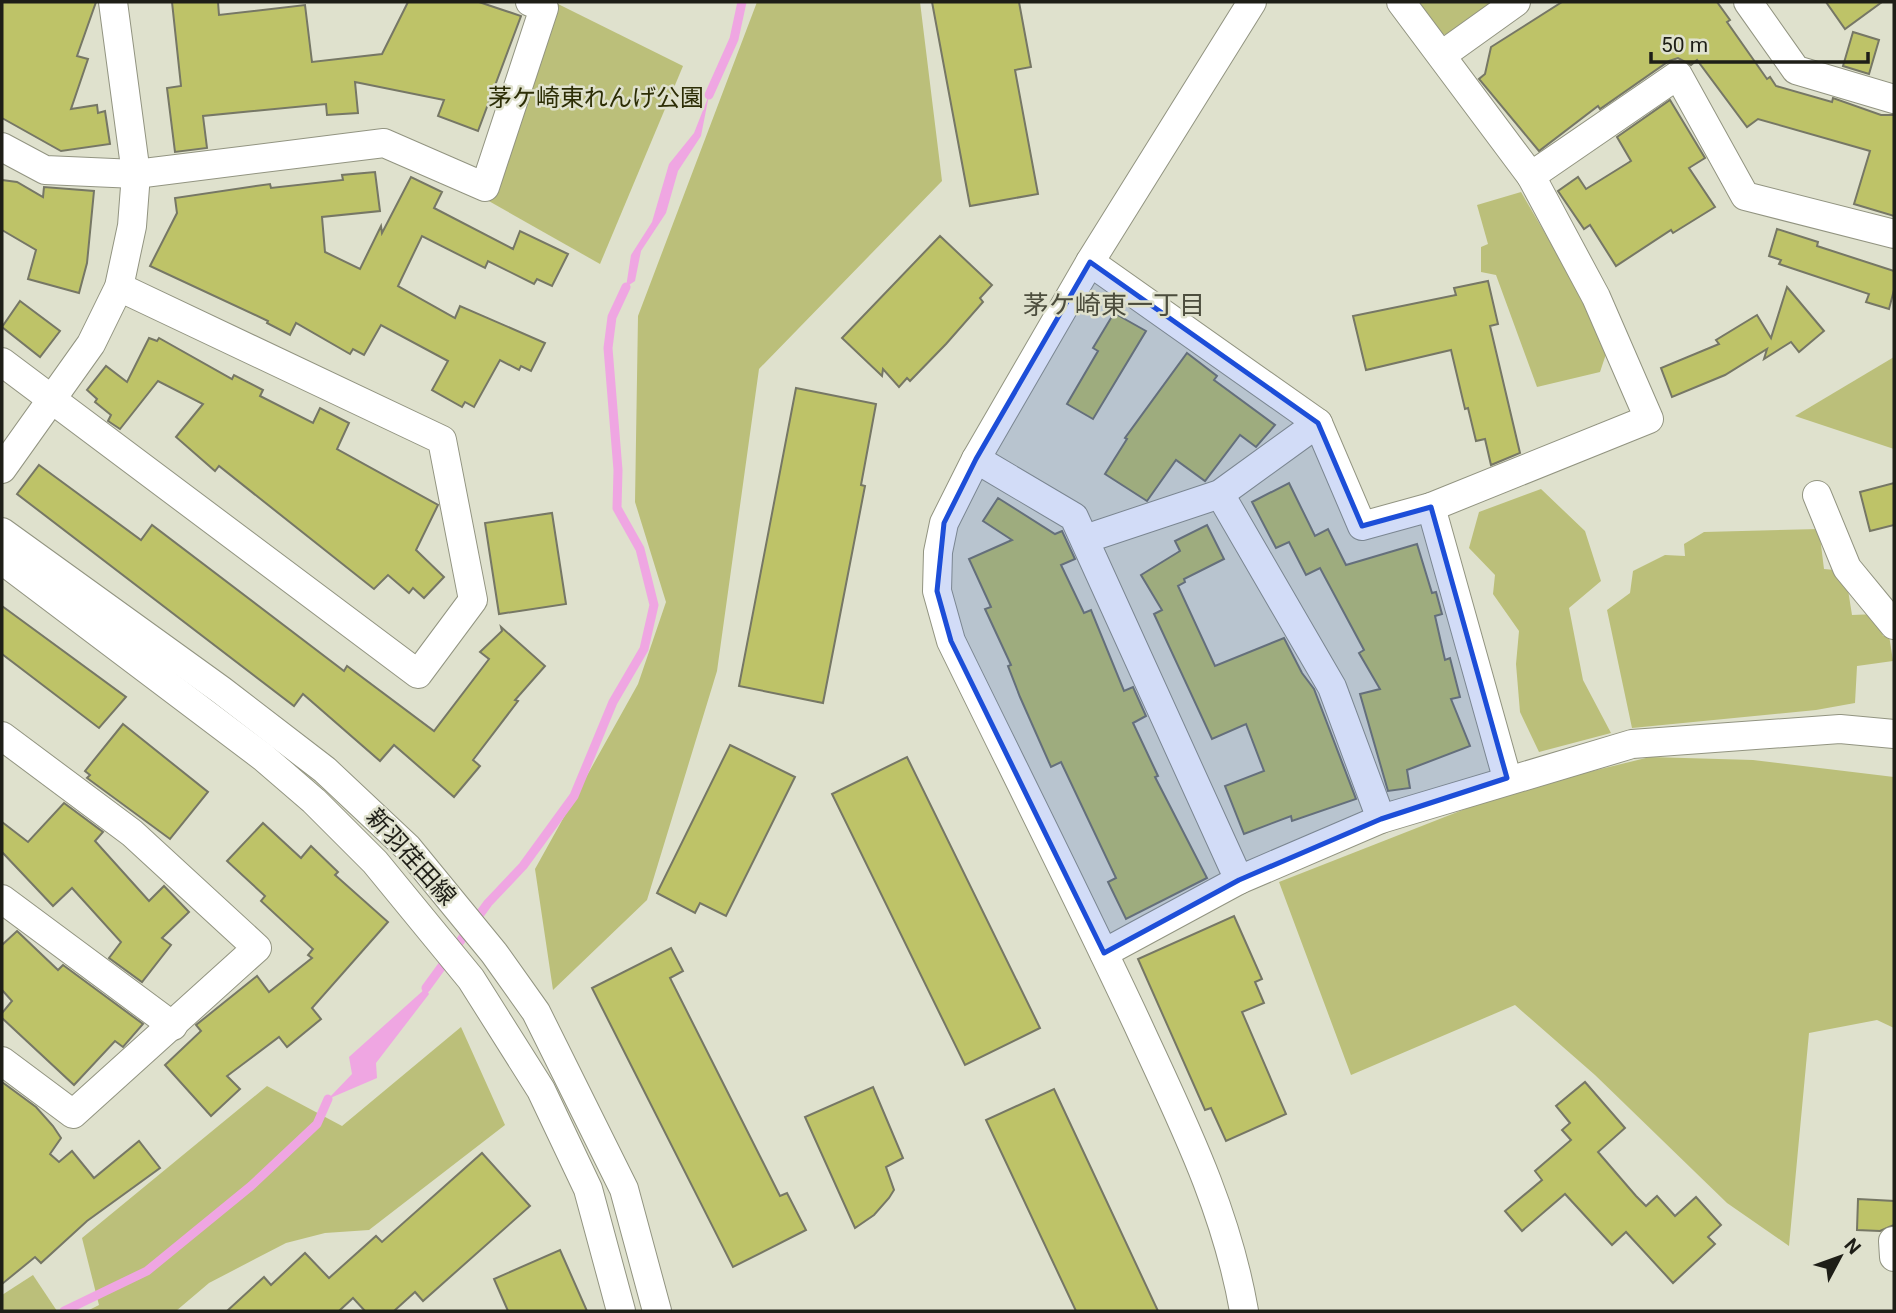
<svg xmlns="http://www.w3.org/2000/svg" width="1896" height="1313" font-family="Roboto,'Noto Sans JP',sans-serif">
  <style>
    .green { fill: #bbbf7a }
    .water { fill: #efa6e2 }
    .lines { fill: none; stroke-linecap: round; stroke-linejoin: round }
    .stream { stroke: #efa6e2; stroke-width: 9 }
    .building { fill: #bec368; stroke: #767765; stroke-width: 2 }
    .minor-casing { stroke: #929481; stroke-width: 30 }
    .minor { stroke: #fff; stroke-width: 28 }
    .marked { fill: #1d4ed8; fill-opacity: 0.2; stroke: #1d4ed8; stroke-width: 5; stroke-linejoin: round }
    .labels { text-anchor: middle; stroke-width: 5; stroke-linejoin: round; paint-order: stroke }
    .park-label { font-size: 24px; fill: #2c2d05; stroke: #dfe1cd }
    .street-label { font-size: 24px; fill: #1e1e17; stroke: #dfe1cd }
    .neighbourhood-label { font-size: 26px; fill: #4c4d3d; stroke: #dfe1cd }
  </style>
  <rect width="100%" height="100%" fill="#dfe1cd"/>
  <!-- green -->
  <g class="green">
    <polygon points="757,2 920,2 942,181 759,369 717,671 647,900 553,990 535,869 638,684 666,602 635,502 638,316"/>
    <polygon points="1414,2 1496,2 1449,35 1436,34"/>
    <polygon points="558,4 683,66 600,264 487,200"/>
    <polygon points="1521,192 1588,307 1606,354 1600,372 1537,387 1496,275 1481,272 1481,247 1488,244 1477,205"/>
    <polygon points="1894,357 1894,449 1795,416"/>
    <polygon points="1541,489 1585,531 1601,581 1569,608 1583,680 1611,733 1539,752 1520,712 1516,664 1519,631 1493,594 1495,575 1469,548 1479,512"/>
    <polygon points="1819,529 1824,569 1845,571 1852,615 1877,614 1883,636 1889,635 1893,661 1857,666 1855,703 1816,710 1632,728 1607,610 1630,593 1633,571 1665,555 1685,556 1684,544 1704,532"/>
    <polygon points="1650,757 1753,760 1894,777 1894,1028 1877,1020 1809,1033 1789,1246 1727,1203 1595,1075 1515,1005 1351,1075 1279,882 1511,791"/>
    <polygon points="461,1027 505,1125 369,1230 325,1233 286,1243 209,1283 176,1311 87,1311 99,1305 82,1238 267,1086 342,1126"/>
    <polygon points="33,1275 57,1311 2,1311 2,1295"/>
  </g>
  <!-- water -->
  <g class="water">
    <polygon points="709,95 701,136 678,171 666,213 641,251 635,281 626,287 631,255 652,222 669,164 694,133"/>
    <polygon points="426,988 429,994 376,1063 377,1078 328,1099 352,1074 349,1057"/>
  </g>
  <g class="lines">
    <!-- stream -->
    <g class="stream">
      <polyline points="709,95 734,39 742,2"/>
      <polyline points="426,988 488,903 523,866 574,796 613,702 644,649 654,605 640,549 617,508 618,470 608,348 612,317 626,287"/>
      <polyline points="64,1311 147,1271 251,1186 317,1124 328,1099"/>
    </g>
  </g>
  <!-- building -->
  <g class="building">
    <polygon points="2,2 96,2 77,56 88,59 71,109 97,105 98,113 105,111 110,144 61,151 2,118"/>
    <polygon points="172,2 218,2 219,15 305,5 312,62 382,54 408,2 479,2 521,16 478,131 438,116 444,100 355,82 358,113 327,115 326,104 203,116 207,148 175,152 167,88 181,86"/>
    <polygon points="932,2 1019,2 1031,67 1015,70 1038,194 970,206"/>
    <polygon points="1562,2 1717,2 1730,20 1727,22 1767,79 1770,77 1776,86 1832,102 1833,98 1881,115 1894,115 1894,216 1854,204 1870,151 1758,119 1747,127 1697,60 1691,65 1678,58 1669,61 1600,109 1598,106 1539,151 1479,79 1485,74 1491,47"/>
    <polygon points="1826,2 1882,2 1845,29"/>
    <polygon points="1853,32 1879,40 1869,74 1843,66"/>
    <polygon points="1670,100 1705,158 1689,168 1715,207 1673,233 1671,230 1616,266 1590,225 1584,229 1558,191 1578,177 1586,189 1631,161 1617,137"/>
    <polygon points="375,172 380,211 322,217 325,252 360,269 381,226 382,233 411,177 442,192 434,208 513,249 520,231 568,254 552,286 537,279 534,284 488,261 485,268 422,236 398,286 455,318 460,306 545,343 531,371 521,366 519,370 500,360 474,407 465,402 462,407 432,390 448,361 381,325 364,355 353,349 350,354 296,323 290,335 267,323 268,321 150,266 177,213 175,198 270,184 271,188 343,180 342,175"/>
    <polygon points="2,180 17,182 43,197 44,187 94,191 87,263 79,293 28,279 36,250 2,230"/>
    <polygon points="1777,229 1818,242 1817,246 1894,271 1894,290 1889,309 1866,302 1869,294 1779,264 1781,260 1769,256"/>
    <polygon points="940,236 992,285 980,298 983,302 946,344 910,381 907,378 899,387 883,369 882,376 842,338"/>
    <polygon points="1488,281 1498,324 1490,326 1520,453 1491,465 1485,439 1476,441 1468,408 1465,409 1451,350 1366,370 1353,316 1456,295 1454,288"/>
    <polygon points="1787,287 1824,331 1799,352 1791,342 1764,359 1767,349 1725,375 1672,397 1661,368 1719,344 1716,340 1757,315 1771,338"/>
    <polygon points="20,301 60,331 40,357 2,327"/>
    <polygon points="1114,313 1146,331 1093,419 1067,404 1098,351 1093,348"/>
    <polygon points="149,338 157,341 159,338 232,379 234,375 263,390 260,396 313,423 320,408 349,423 337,449 438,505 416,550 444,577 424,598 413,588 409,593 388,575 374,589 219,466 215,471 176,437 203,404 158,381 120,429 108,421 111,415 95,402 97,399 87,390 106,366 127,382"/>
    <polygon points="1187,353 1217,376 1214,380 1275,425 1256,447 1240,435 1205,481 1176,460 1147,501 1105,474 1127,439 1125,438"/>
    <polygon points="796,388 876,404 861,485 865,486 823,703 739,686"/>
    <polygon points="39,465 141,540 152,525 344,671 347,666 434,731 489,659 480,652 502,631 501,627 545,666 515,700 518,701 473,760 480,766 454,797 394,745 380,761 303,694 294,706 17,494"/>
    <polygon points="1289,483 1315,536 1328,529 1346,565 1417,544 1432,593 1436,592 1442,614 1435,616 1445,660 1450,658 1460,697 1451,699 1470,746 1407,770 1410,788 1388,791 1360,694 1380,689 1359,653 1364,650 1320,568 1306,575 1289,542 1276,548 1252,502"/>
    <polygon points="1894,483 1894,525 1870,531 1860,492"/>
    <polygon points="998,498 1055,534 1062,531 1075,559 1061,565 1084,613 1091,610 1124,691 1133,687 1146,716 1133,723 1158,776 1155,777 1207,878 1126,919 1108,882 1116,878 1061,762 1051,767 1020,697 1008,666 1011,665 985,609 991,607 969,559 1012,540 983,521"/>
    <polygon points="552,513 566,604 499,614 485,523"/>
    <polygon points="1207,525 1224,559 1184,579 1185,582 1178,586 1215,666 1284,638 1302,673 1314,689 1356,799 1292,821 1291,816 1244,834 1225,786 1264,771 1246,724 1212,739 1154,614 1162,610 1141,575 1180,551 1175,541"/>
    <polygon points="2,606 126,697 99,728 2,654"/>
    <polygon points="123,724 208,792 170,839 87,778 90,775 85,771"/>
    <polygon points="730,745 795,777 726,916 700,903 695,913 657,893"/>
    <polygon points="907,757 1040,1028 965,1065 832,794"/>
    <polygon points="64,803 103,832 95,841 149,901 164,886 189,912 162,938 171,945 142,982 109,958 121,942 72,888 53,906 2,852 2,822 28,842"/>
    <polygon points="263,823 301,858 311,846 338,872 335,875 388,922 312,1008 321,1019 287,1047 279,1037 227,1076 240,1089 211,1116 165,1065 201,1031 196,1025 257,976 269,992 312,958 308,955 313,949 261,901 265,896 227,861"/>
    <polygon points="1234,916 1262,979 1255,982 1264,1003 1242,1012 1286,1114 1226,1141 1211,1108 1205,1110 1138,959"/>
    <polygon points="17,931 58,970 63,965 143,1024 123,1047 115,1041 74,1085 2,1018 2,1013 12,1001 2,990 2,945"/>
    <polygon points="671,948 683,971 670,978 780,1196 787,1193 806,1230 733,1267 592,988"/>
    <polygon points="2,1082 36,1107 53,1126 61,1138 50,1154 59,1162 72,1151 94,1178 139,1141 160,1168 87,1221 41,1263 35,1257 2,1284"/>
    <polygon points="1585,1082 1625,1128 1598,1152 1636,1196 1646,1206 1657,1196 1675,1216 1696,1197 1721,1225 1708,1237 1715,1244 1673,1283 1626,1232 1612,1245 1565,1194 1522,1231 1505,1211 1542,1180 1535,1171 1571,1140 1562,1130 1570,1123 1556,1106"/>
    <polygon points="873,1087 903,1158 886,1167 894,1190 889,1198 874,1215 855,1228 805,1117"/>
    <polygon points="1054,1089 1158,1311 1076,1311 986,1120"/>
    <polygon points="482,1153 530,1206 423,1301 415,1292 394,1311 365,1311 353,1298 339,1311 227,1311 264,1277 271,1285 305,1253 329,1278 376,1236 382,1242"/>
    <polygon points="1858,1199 1894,1201 1894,1225 1880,1231 1857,1230"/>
    <polygon points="560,1250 587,1311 508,1311 494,1279"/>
  </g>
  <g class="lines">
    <!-- minor casing -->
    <g class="minor-casing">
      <g id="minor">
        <polyline points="1401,2 1531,176 1678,75 1745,196 1894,234"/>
        <polyline points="1748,2 1796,70 1894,99"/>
        <polyline points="1442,55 1516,2"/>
        <polyline points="2,147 45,170 136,174 384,143 485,187 544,8 530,2"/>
        <polyline points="1090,262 1318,423 1362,526 1431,507 1649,419 1596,297 1531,176"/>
        <polyline points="2,362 418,674 473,600 442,440 119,287"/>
        <polyline points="976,459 1074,517 1239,880"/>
        <polyline points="2,469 91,344 119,287 132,226 136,174 113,2"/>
        <polyline points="1220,494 1332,687 1381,819"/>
        <polyline points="1817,495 1847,568 1894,625"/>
        <polyline points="1431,507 1507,778"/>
        <polyline points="2,532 221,690 325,770 408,848 494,953 536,1012 624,1189 657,1311"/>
        <polyline points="1085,539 1220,494 1318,423"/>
        <polyline points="2,560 263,757 314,801 375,862 471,979 541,1090 588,1189 621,1311"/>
        <polyline points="2,736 132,833 257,948 73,1114 2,1061"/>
        <polyline points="2,899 173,1026"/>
        <polyline points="1104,953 1239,880 1381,819 1632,744 1840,729 1894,734"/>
        <polyline points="1893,1241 1894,1257"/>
        <path d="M1244 1311C1226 1207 1181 1119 1137 1023 1077 895 1013 768 951 641L937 591 938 552 944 523 976 459 1090 262 1252 2"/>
      </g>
    </g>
    <!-- minor -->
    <use href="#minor" class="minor"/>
  </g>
  <!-- marked area -->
  <path class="marked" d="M1090 262 1318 423 1362 526 1431 507 1507 778 1381 819 1239 880 1104 953 951 641 937 591 944 523 976 459Z"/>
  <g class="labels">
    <!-- park labels -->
    <g class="park-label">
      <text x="596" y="106">茅ケ崎東れんげ公園</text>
    </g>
    <!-- street labels -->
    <g class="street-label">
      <text transform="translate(411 857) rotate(48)" y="8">新羽荏田線</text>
    </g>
    <!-- neighbourhood labels -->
    <g class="neighbourhood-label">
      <text x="1114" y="314">茅ケ崎東一丁目</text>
    </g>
  </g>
  <!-- border -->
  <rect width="1896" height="1313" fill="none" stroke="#1e1e17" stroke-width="7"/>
  <!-- north arrow -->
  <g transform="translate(1840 1257) rotate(49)" stroke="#dfe1cd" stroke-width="5" paint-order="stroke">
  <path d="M0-5L12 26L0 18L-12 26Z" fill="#1e1e17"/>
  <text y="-10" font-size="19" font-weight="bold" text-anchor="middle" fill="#1e1e17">N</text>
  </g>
  <!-- scale -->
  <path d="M1651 52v10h217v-10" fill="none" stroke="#1e1e17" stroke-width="3.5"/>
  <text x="1661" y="52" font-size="21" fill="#1e1e17" stroke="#dfe1cd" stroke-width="5" paint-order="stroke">50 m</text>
</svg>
